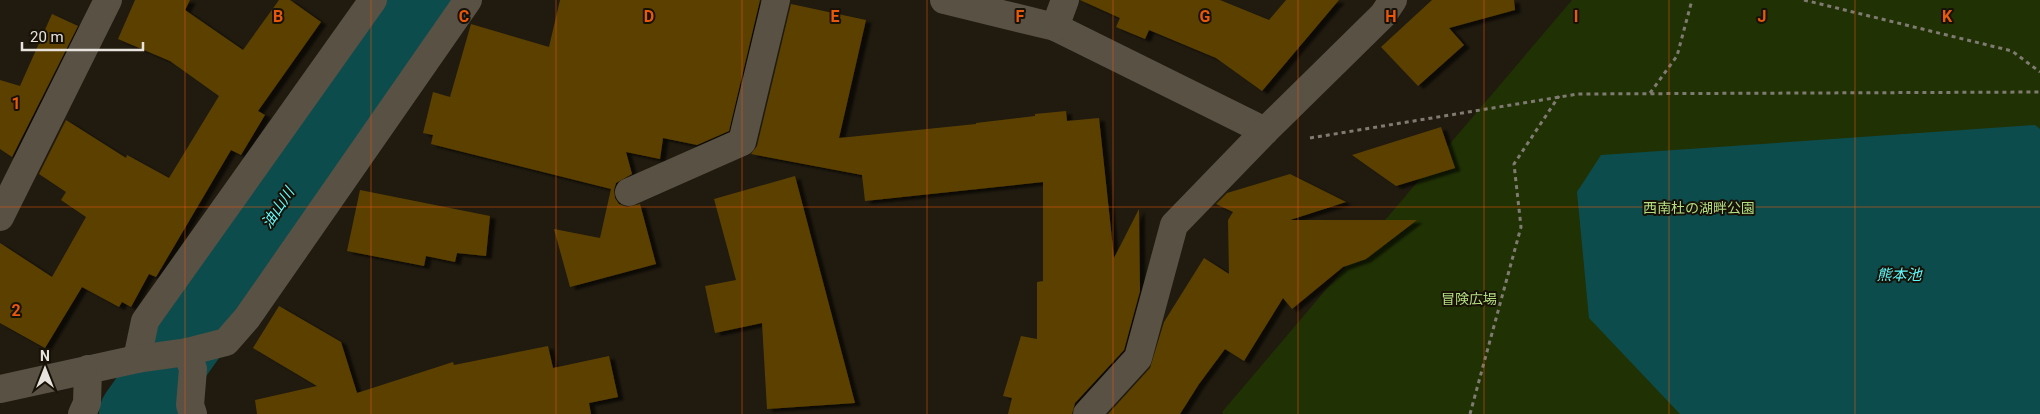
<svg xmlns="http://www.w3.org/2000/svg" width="2040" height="414" font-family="Roboto,'Noto Sans JP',sans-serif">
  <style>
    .green { fill: #203104 }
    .water { fill: #0d4c4d }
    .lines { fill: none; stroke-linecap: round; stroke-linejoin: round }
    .river { stroke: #0d4c4d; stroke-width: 72 }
    .building { fill: #5b4103; filter: url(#shadow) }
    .path { stroke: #807b72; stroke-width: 3; stroke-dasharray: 4 4; stroke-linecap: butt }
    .minor { stroke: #585144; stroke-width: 28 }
    .grid { fill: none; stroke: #e8590c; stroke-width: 1; stroke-opacity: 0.55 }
    .labels { text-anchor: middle; stroke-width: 4; stroke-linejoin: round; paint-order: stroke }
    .park-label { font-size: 14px; fill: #b3de80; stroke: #171107 }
    .water-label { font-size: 15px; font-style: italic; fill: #5ef9fb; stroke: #171107 }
    .grid-label { font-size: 16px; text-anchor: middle; font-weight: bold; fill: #e8590c; stroke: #171107; stroke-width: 4; stroke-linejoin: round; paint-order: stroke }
  </style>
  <defs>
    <filter id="shadow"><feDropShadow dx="5.5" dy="3" stdDeviation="1" flood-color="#0009"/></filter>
  </defs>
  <rect width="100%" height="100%" fill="#201a0f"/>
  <!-- green -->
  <polygon class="green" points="1572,0 2040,0 2040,414 1223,414 1222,412"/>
  <!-- water -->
  <polygon class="water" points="2035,125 2040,129 2040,414 1680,414 1589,318 1577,192 1601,155"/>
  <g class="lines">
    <!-- river -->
    <polyline class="river" points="135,414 232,278 295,179 416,0"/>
  </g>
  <!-- building -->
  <g class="building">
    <polygon points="135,0 190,0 185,10 243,50 279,0 290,0 321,22 258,111 265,115 241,155 231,150 156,277 149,274 131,307 122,302 119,307 82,287 45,348 0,323 0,243 52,277 86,217 61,200 66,192 39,174 66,120 126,158 127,155 169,178 219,96 170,61 118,39"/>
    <polygon points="560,0 760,0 729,131 697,145 663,138 660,159 626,152 632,174 616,183 614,190 615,198 619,204 627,207 640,204 656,264 570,287 554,229 600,238 611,189 431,144 433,135 423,133 433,92 450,97 471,24 549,47"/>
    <polygon points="1080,0 1220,0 1269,20 1286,0 1339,0 1262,91 1216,58 1149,30 1145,39 1116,27 1120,18"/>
    <polygon points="1432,0 1514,0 1515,10 1449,28 1464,45 1418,86 1381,47"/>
    <polygon points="791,4 866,20 839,138 976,124 976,123 1035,116 1035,114 1066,111 1067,121 1099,118 1114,258 1139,209 1140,291 1124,350 1075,403 1072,414 1008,414 1012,398 1003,396 1021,336 1037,339 1037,282 1043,281 1043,182 865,201 862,175 751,154 757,146"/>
    <polygon points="52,14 78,26 12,157 0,149 0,80 20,86"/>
    <polygon points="1441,127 1455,168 1396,186 1352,155"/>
    <polygon points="1290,174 1346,202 1290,220 1417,220 1366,259 1343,267 1292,309 1283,298 1244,361 1225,349 1199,384 1180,414 1108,414 1150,368 1164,322 1204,258 1229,274 1228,220 1233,212 1216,204 1227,193"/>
    <polygon points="795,176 855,403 767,409 762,323 715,333 705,286 736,280 714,199"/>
    <polygon points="360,190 490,216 486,256 457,253 455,262 426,256 424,266 347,251"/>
    <polygon points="279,306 341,342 357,393 453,362 454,365 548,346 553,368 609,356 618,397 589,403 591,414 257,414 255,400 317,386 253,348"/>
  </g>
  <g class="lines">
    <!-- path -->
    <g class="path">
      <polyline points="1804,0 2012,51 2040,72"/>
      <polyline points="1650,93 1677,56 1692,0"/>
      <polyline points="1310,138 1578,94 2040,92"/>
      <polyline points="1470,414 1521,227 1514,164 1559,96"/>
    </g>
    <!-- minor -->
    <g class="minor">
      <polyline points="944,0 1055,27 1265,131"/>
      <polyline points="1055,27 1065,0"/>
      <polyline points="629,192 742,142 776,0"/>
      <polyline points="0,217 108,0"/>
      <polyline points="137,359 145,321 373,0"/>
      <polyline points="0,389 137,359 187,352"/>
      <polyline points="82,414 87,403 88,369"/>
      <polyline points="193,414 190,405 193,369 187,352 226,342 247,318 468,0"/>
      <polyline points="1087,414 1138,358 1174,225 1265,131 1383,15 1393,0"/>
    </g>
  </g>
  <!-- grid -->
  <path class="grid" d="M185 0V414M371 0V414M556 0V414M742 0V414M927 0V414M1113 0V414M1298 0V414M1484 0V414M1669 0V414M1855 0V414M0 207H2040"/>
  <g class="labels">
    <!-- park labels -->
    <g class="park-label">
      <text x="1699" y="213">西南杜の湖畔公園</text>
      <text x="1469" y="304">冒険広場</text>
    </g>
    <!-- water labels -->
    <g class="water-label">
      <text transform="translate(278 208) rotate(-56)" y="5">油山川</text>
      <text x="1899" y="280">熊本池</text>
    </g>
  </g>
  <g class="grid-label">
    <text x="278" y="22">B</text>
    <text x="464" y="22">C</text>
    <text x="649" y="22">D</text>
    <text x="835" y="22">E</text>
    <text x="1020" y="22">F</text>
    <text x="1205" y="22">G</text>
    <text x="1391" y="22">H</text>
    <text x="1576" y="22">I</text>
    <text x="1762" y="22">J</text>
    <text x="1947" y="22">K</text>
    <text x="16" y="109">1</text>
    <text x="16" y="316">2</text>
  </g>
  <!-- north arrow -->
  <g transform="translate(45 369)" stroke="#171107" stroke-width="4" paint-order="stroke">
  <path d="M0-4L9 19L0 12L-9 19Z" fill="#e8e4dd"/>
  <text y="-8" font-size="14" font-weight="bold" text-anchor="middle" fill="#e8e4dd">N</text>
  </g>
  <!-- scale -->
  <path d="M22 42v8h121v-8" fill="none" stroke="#e8e4dd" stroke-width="2.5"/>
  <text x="30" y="42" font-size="15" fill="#e8e4dd" stroke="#171107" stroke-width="4" paint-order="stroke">20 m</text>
</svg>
